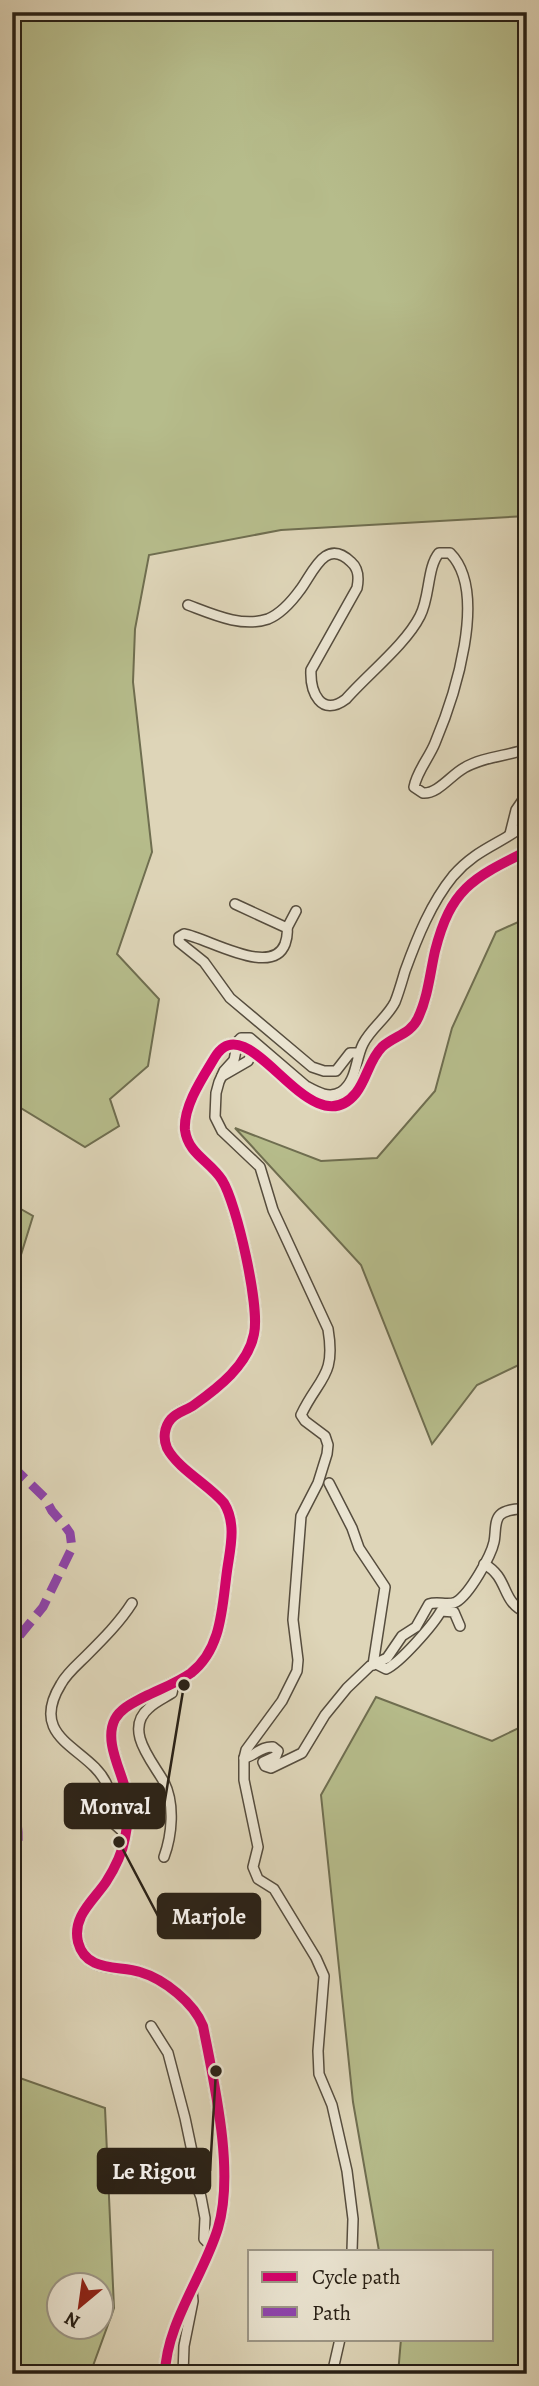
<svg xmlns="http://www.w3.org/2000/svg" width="539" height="2386" font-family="Alegreya,serif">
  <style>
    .green { fill: #b6bc8b; stroke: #6f6e50; stroke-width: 2; fill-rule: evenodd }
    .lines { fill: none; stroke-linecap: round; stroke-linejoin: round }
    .minor-casing { stroke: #564d3e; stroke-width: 12 }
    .tertiary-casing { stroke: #564d3e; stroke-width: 14 }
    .minor { stroke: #eae4d1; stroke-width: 9 }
    .tertiary { stroke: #eae4d1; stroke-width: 10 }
    .quiet { stroke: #8e44ad; stroke-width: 9; stroke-dasharray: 18 9; stroke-linecap: butt }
    .cycleway-casing { stroke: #eae4d1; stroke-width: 15 }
    .cycleway { stroke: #d6006c; stroke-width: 10 }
    .leader { fill: none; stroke: #282016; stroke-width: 2.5 }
    .callout-dot { fill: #282016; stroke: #eae4d1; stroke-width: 2.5 }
    .callout { fill: #282016; stroke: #282016; stroke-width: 2.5 }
    .callout-label { font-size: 23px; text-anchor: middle; font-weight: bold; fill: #fff }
  </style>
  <rect width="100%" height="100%" fill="#ded5b8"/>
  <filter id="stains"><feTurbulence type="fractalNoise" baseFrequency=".00286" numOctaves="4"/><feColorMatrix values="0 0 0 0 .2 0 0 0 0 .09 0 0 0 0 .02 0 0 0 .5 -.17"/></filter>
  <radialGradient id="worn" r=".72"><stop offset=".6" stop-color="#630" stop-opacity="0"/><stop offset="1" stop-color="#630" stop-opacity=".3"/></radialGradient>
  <!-- green -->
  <g class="green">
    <polygon points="12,12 527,12 527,516 281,530 149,555 135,629 133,682 152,852 117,954 159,999 148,1066 110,1099 119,1126 85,1147 19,1107 12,1125"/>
    <polygon points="527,918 527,1361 477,1385 432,1444 361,1265 235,1128 321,1161 377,1158 435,1091 452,1028 496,932"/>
    <polygon points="12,1204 33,1216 12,1284"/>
    <polygon points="12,1410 20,1487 12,1511"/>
    <polygon points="376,1697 492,1741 527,1724 527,2374 398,2374 401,2339 492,2339 492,2251 379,2251 353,2102 321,1795"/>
    <path d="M12 2069 14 2076 105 2108 114 2308 90 2374H12ZM60 2284H102V2326H60Z"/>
  </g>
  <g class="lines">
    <!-- minor casing -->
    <g class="minor-casing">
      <g id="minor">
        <path d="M188 605C212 614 242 628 268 619 280 614 292 601 300 590 313 573 325 537 351 562 359 569 359 578 357 588L311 670C310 692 321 718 346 699 368 674 406 644 420 616 430 598 427 567 439 553H450C489 592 454 698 435 743 429 758 417 771 414 787L423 793C438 794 451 775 464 768 482 757 507 756 527 749"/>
        <polyline points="510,834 516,810 527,794"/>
        <path d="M235 904 287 928C288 934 287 938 285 944 272 978 208 938 184 934L179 937V942L204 962 230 998 312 1067 324 1071H336L350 1053H359"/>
        <polyline points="287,928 296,911"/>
        <polyline points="222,1076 248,1061 253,1052"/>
        <polyline points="329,1483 352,1528 359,1548 385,1587 373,1665"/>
        <path d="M484 1564C510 1578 500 1602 527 1613"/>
        <path d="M376 1664 386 1669C400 1663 433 1625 441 1611L454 1612 460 1626"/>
        <path d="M244 1758C255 1756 261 1746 273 1747L278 1751 276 1756 263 1762 265 1766 271 1768 302 1753 325 1715 347 1688 370 1666 387 1658 402 1636 416 1627 429 1604C438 1601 448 1606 456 1602 469 1595 491 1556 494 1542 496 1533 494 1521 500 1515 506 1509 519 1509 527 1508"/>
        <path d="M127 1830H121L112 1822C111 1811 111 1796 107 1785 91 1747 26 1741 61 1684 67 1673 78 1664 86 1656 103 1639 120 1622 132 1603"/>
        <path d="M164 1857C172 1835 175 1804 164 1782 153 1762 123 1730 149 1708 155 1702 164 1698 172 1693L174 1683"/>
        <polyline points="151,2026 168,2053 185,2118 193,2156 194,2179 201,2197 205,2218 204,2239 211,2246"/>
        <path d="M352 2251 353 2219 347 2171 332 2105 319 2074 318 2051 324 1976 316 1958 274 1889 258 1879 253 1867 258 1847 244 1780V1758L246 1750 282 1701 297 1671 298 1660 293 1620 301 1516 318 1483 327 1454 328 1445 325 1436 305 1421 301 1415C319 1377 336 1377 328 1329L273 1210 260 1167 222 1131 215 1117 216 1093 219 1082 224 1071 234 1060 238 1041 241 1038H250L306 1086C317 1092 329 1099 341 1092 357 1081 355 1060 363 1044 371 1028 387 1018 395 1002 399 992 402 981 405 971 417 938 431 903 453 876 477 848 502 844 527 823"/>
        <polyline points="183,2374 184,2346 193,2301 192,2290"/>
        <polyline points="332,2374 340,2339"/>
      </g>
    </g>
    <!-- tertiary casing -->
    <g class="tertiary-casing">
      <path id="tertiary" d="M165 2374C166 2324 204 2275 218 2228 235 2172 214 2083 203 2026 194 2003 164 1979 140 1972 119 1965 86 1973 78 1942 72 1916 94 1900 106 1882 115 1868 122 1854 125 1838 128 1825 129 1810 127 1796 123 1773 103 1742 115 1719 121 1708 133 1703 144 1697 160 1689 177 1683 191 1673 222 1649 222 1607 227 1571 230 1549 237 1524 224 1503 209 1485 178 1469 167 1448 163 1439 164 1427 171 1419 177 1412 187 1410 194 1405 218 1388 248 1365 254 1334 260 1307 237 1204 222 1180 210 1161 188 1154 185 1130 183 1106 203 1077 215 1057 249 1002 310 1150 356 1093 367 1079 369 1060 382 1047 394 1036 411 1034 418 1018 428 997 430 973 435 951 451 888 473 878 527 851"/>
    </g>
    <!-- minor -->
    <use href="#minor" class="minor"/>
    <!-- tertiary -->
    <use href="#tertiary" class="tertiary"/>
    <!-- quiet -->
    <g class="quiet">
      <polyline points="12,1466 45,1498 52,1511 65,1526 70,1533 72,1548 43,1607 12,1645"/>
      <path d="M12 1796C17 1820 23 1842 12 1866"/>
    </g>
    <!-- cycleway casing -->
    <g class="cycleway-casing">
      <path id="cycleway" d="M165 2374C166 2324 204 2275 218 2228 235 2172 214 2083 203 2026 194 2003 164 1979 140 1972 119 1965 86 1973 78 1942 72 1916 94 1900 106 1882 115 1868 122 1854 125 1838 128 1825 129 1810 127 1796 123 1773 103 1742 115 1719 121 1708 133 1703 144 1697 160 1689 177 1683 191 1673 222 1649 222 1607 227 1571 230 1549 237 1524 224 1503 209 1485 178 1469 167 1448 163 1439 164 1427 171 1419 177 1412 187 1410 194 1405 218 1388 248 1365 254 1334 260 1307 237 1204 222 1180 210 1161 188 1154 185 1130 183 1106 203 1077 215 1057 249 1002 310 1150 356 1093 367 1079 369 1060 382 1047 394 1036 411 1034 418 1018 428 997 430 973 435 951 451 888 473 878 527 851"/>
    </g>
    <!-- cycleway -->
    <use href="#cycleway" class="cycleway"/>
  </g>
  <!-- callouts -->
  <path class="leader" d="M184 1685L164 1806M119 1842L158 1916M216 2071L210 2171"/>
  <g class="callout-dot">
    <circle cx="184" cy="1685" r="7"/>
    <circle cx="119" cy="1842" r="7"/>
    <circle cx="216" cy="2071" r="7"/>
  </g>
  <g class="callout">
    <rect x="65" y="1784" width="99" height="44" rx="7"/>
    <rect x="158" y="1894" width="102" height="44" rx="7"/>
    <rect x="98" y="2149" width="112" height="44" rx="7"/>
  </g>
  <g class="callout-label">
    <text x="115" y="1814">Monval</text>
    <text x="209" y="1924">Marjole</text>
    <text x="154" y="2179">Le Rigou</text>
  </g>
  <!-- margin -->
  <rect width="539" height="2386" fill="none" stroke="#ded5b8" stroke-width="42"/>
  <rect x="14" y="14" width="511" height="2358" fill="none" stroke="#282016" stroke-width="3.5"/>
  <rect x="21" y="21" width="497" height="2344" fill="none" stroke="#282016" stroke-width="2"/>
  <!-- legend -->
  <rect x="248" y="2250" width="245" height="91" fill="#eae4d1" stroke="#9c9686" stroke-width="2"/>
  <rect x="262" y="2272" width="35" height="10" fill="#d6006c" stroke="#9c9686" stroke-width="2"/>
  <text x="312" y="2284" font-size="21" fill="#282016">Cycle path</text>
  <rect x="262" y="2307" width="35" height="10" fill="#8e44ad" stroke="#9c9686" stroke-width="2"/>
  <text x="312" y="2320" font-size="21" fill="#282016">Path</text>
  <!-- north arrow -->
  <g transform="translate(80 2306) rotate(209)"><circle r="33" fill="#eae4d1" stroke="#9c9686" stroke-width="2"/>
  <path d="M0-5L12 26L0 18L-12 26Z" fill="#8f2418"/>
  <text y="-10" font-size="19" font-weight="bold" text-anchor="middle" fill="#282016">N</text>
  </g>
  <rect width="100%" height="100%" filter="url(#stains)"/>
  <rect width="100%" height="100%" fill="url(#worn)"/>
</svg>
